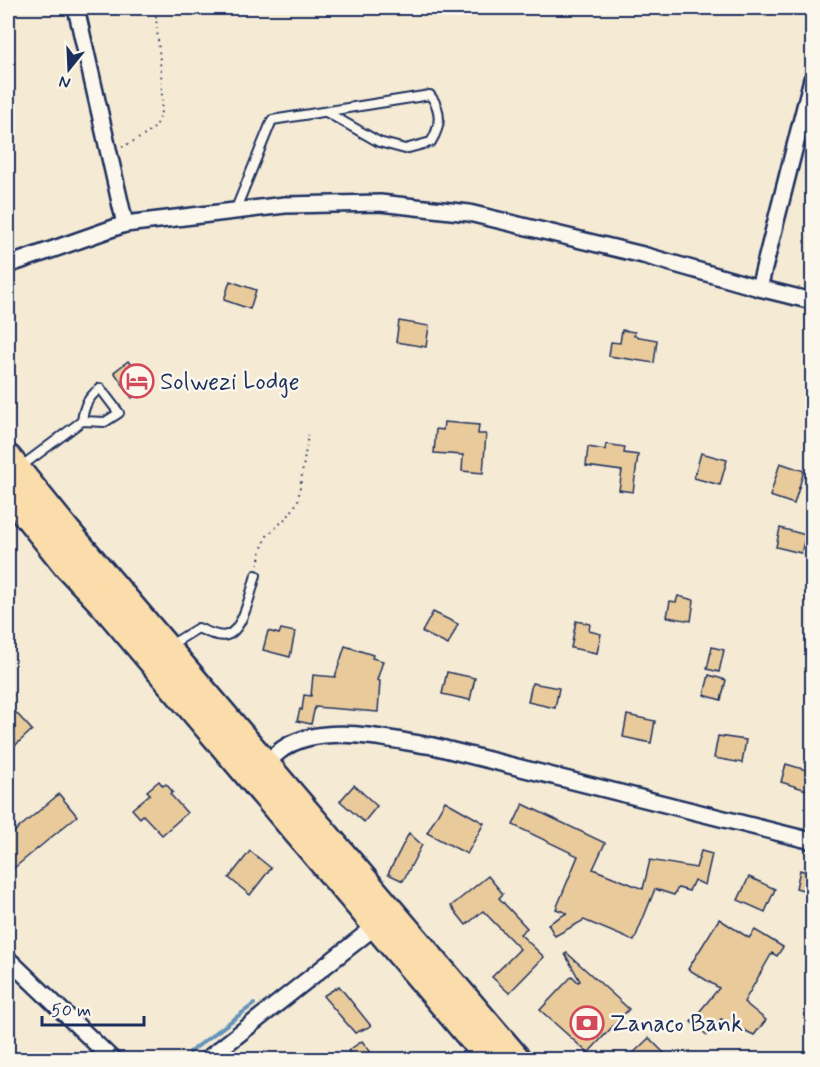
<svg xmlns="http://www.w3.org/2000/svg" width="820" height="1067" font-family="Mynerve,sans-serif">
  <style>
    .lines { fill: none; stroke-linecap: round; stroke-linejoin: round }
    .stream { stroke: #6493b9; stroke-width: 4 }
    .building { fill: #e8ca9b; stroke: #1b2f5e; stroke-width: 1.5 }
    .lane-casing { stroke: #1b2f5e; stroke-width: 12 }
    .street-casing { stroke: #1b2f5e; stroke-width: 20 }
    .highway-casing { stroke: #1b2f5e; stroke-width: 32 }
    .path { stroke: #1b2f5e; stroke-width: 2; stroke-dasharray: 1.5 4.5; stroke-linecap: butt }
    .lane { stroke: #fbf7ec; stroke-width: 8 }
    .street { stroke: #fbf7ec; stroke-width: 15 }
    .highway { stroke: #fbddab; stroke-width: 27 }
    .labels { text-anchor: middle; stroke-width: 5; stroke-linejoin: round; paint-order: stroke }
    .poi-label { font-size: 24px; fill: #1b2f5e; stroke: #fbf7ec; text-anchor: start }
  </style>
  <rect width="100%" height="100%" fill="#f5ead4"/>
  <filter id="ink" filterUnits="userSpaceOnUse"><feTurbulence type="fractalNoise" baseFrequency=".0167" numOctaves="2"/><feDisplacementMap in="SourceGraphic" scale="12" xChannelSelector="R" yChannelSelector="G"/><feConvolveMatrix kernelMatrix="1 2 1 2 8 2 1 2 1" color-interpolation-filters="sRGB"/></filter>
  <g filter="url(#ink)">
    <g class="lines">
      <!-- stream -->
      <polyline class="stream" points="190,1052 254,1004"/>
    </g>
    <!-- building -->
    <g class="building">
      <polygon points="230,281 256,290 250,309 224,300"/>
      <polygon points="399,321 429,326 426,347 396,342"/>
      <polygon points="622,330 635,332 634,336 657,340 654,363 609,356 611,342 620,343"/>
      <polygon points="128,361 137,373 142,369 148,378 142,383 145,388 132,398 114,372"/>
      <polygon points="444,422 479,425 478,434 486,434 483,473 462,471 463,455 434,453 436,429 443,430"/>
      <polygon points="606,444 625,447 624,453 638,455 633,492 619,490 622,471 586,466 588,447 605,450"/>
      <polygon points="701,453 727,460 720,485 694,478"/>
      <polygon points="780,463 804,471 794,504 770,496"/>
      <polygon points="780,528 806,535 801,553 776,547"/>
      <polygon points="678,596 694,600 691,621 667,617 670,601 676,602"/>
      <polygon points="433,612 458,624 448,645 422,632"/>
      <polygon points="576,621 590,624 589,631 601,634 597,653 571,648"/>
      <polygon points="281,629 295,632 290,657 263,650 268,631 279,634"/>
      <polygon points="345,646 373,655 372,658 383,661 377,680 380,681 378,712 315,707 311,724 297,721 300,709 302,710 304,695 311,696 313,675 335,677"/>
      <polygon points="712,647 724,650 719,672 707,669"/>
      <polygon points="447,672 475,678 470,700 442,694"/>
      <polygon points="709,675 726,680 721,700 704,695"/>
      <polygon points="532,683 559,688 555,708 528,702"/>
      <polygon points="8,704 32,730 8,752"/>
      <polygon points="627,715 655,721 651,743 623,737"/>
      <polygon points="718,736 746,740 742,763 714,758"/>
      <polygon points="786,764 813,772 813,792 781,782"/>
      <polygon points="159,781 163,786 166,784 173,792 170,794 187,813 162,835 143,815 140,818 132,809 150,794 147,791"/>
      <polygon points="354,785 377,806 364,822 340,801"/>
      <polygon points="59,794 77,816 8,873 8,837"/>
      <polygon points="445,801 484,823 467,854 427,833"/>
      <polygon points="523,804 605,843 593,869 643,889 650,860 696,868 701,851 712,854 705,885 694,880 689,891 678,888 674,895 655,889 634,941 584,920 555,936 548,924 567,913 556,909 578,856 513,825"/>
      <polygon points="409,833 422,845 403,881 388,874"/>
      <polygon points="250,851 271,868 250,895 229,878"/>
      <polygon points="800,870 813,874 813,893 796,888"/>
      <polygon points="488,876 503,894 499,898 527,928 520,934 544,957 509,993 492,977 520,949 483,911 466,925 451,906"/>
      <polygon points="749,877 775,889 765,912 738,900"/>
      <polygon points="719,919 749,938 755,930 783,947 777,956 772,953 744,1002 766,1020 754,1035 721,1019 707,1035 691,1022 719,988 688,969"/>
      <polygon points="567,953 629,1009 588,1053 540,1010 572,976 578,982 580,981 565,954"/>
      <polygon points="339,986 371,1026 355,1033 323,996"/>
      <polygon points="649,1038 670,1059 627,1059"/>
      <polygon points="362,1041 376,1059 354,1059 348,1051"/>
    </g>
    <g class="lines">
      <!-- lane casing -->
      <g class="lane-casing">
        <g id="lane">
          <path d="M235 211 272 120 430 95C442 110 441 126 431 142L405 149 379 142 326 112"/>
          <path d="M19 468 82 421 105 422 119 413 100 388C88 398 84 405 82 421"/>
          <path d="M169 646 198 628C222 639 232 641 243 616 249 602 252 589 256 575"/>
        </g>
      </g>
      <!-- street casing -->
      <g class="street-casing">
        <g id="street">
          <polyline points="76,8 125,224"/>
          <polyline points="8,265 125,224 285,205 380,203 469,213 643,255 759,288 812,301"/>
          <polyline points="759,288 812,79"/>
          <path d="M266 763C272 758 278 752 284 748 324 722 389 740 433 746L812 841"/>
          <polyline points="8,959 113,1060"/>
          <polyline points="206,1060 377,925"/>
        </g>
      </g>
      <!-- highway casing -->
      <g class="highway-casing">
        <g id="highway">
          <polyline points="8,459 67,532 517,1060"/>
          <polyline points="8,491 68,566 103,603 491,1060"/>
        </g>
      </g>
      <!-- path -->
      <g class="path">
        <path d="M122 147C133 141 150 135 157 124 169 106 155 33 156 8"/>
        <polyline points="258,565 261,550 267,536 290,514 298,501 308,435"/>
      </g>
      <!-- lane -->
      <use href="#lane" class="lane"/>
      <!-- street -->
      <use href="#street" class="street"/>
      <!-- highway -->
      <use href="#highway" class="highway"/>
    </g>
  </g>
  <!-- icons -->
  <defs>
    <g id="hotel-ring" transform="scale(1.725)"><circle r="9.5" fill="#fbf7ec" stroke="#d1495b" stroke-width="1.5"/><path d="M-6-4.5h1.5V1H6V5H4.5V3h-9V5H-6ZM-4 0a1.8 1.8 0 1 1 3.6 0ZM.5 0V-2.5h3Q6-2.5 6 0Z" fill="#d1495b"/></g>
    <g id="bank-ring" transform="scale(1.725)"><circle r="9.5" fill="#fbf7ec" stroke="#d1495b" stroke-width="1.5"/><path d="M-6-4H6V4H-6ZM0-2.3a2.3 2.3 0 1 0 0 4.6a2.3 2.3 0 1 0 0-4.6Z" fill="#d1495b"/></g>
  </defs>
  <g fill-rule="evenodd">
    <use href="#hotel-ring" x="137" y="381"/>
    <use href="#bank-ring" x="587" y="1023"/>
  </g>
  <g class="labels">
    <!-- poi labels -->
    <g class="poi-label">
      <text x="160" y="389">Solwezi Lodge</text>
      <text x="610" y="1031">Zanaco Bank</text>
    </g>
  </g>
  <!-- margin -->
  <rect width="820" height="1067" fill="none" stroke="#fbf7ec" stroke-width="30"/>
  <rect x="15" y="15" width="790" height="1037" fill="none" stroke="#1b2f5e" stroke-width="2" filter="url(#ink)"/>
  <!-- north arrow -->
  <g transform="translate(69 69) rotate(198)" stroke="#fbf7ec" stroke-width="4.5" paint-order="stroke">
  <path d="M0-4.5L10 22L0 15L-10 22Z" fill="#1b2f5e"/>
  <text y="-9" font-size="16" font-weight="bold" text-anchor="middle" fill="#1b2f5e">N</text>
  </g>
  <!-- scale -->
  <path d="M42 1016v9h102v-9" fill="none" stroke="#1b2f5e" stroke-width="3"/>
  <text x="51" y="1016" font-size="18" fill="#1b2f5e" stroke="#fbf7ec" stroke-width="4.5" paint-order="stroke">50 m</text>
</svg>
